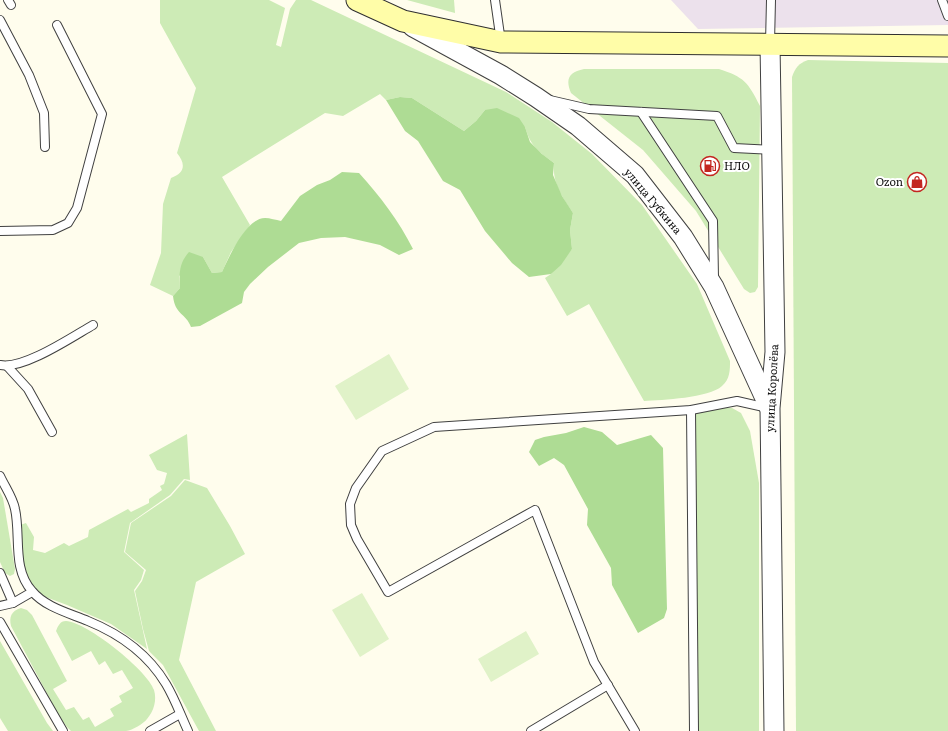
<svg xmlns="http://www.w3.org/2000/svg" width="948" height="731" font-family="Literata,serif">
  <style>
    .industrial { fill: #ece1ec }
    .green { fill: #cdebb6 }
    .forest { fill: #aedc94 }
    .pitch { fill: #e0f2c8 }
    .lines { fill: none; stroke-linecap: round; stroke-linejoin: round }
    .service-casing { stroke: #404040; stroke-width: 10 }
    .tertiary-casing { stroke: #404040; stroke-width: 21 }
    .secondary-casing { stroke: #2f2f2f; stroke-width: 23 }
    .service { stroke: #fff; stroke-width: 8 }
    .tertiary { stroke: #fff; stroke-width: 19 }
    .secondary { stroke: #fffda8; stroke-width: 21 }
    .labels { text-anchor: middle; stroke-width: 4; stroke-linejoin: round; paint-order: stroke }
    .poi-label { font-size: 11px; fill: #0d0d0d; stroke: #fff; text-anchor: start }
    .street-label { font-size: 11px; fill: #0d0d0d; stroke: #fff }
  </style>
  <rect width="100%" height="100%" fill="#fffded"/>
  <!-- industrial -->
  <polygon class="industrial" points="671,0 948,0 948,25 698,29"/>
  <!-- green -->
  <g class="green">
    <path d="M160 0H269L285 8 276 45 281 47 290 9 296 0H311L506 92 552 122 592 154 642 205 697 284 730 361C730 370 730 379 722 386 709 398 662 400 644 401L589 304 567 316 545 278 551 274 572 249 570 230 573 213C562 197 552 183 554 163 538 151 531 147 525 127L485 110 476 121 464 131 412 98 400 97 386 100 380 94 343 116 325 113 222 177 250 225 231 252 222 272 212 273 203 257 179 276 180 288 173 296 150 285 161 253 163 204 171 178C185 173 186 164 177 153L196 88 160 23Z"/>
    <polygon points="407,0 454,0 455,13"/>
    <path d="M808 60 948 63V731H796L792 77C795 68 799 63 808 60Z"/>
    <path d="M584 69H719C744 77 748 82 760 106L758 287 755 292 750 293 744 289 696 211 643 150 571 93C565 79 569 72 584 69Z"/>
    <polygon points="721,408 732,408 741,413 750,431 759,483 759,731 696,731 694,413"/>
    <polygon points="187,434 190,480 184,479 170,495 130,523 124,552 144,570 141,580 134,590 147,649 111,624 67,605 43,596 36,589 29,580 23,563 20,525 26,523 34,537 33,550 45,553 64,543 69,546 88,537 89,530 128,509 131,512 149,503 149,499 162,490 160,486 164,484 167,473 157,470 149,455"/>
    <polygon points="185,480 207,488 230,526 245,554 196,582 179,660 216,731 199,731 163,665 149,651 143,629 135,591 142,581 146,570 125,552 131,523 171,496"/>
    <polygon points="0,492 3,498 15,569 14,574 10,576 5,573 0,562"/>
    <path d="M21 608 27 610 32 615 67 681 53 689 66 710 74 707 83 720 89 717 95 727 114 716 110 709 122 702 119 696 133 688 122 670 113 674 105 661 99 665 91 651 72 661 56 631C58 626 60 621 66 621 87 622 148 671 154 690 157 700 154 711 147 719 143 724 133 730 126 731 121 731 116 731 111 731 98 731 84 731 71 731L67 727 59 716 11 626C9 617 11 611 21 608Z"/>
    <polygon points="0,641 47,723 53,731 8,731 0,718"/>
  </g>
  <!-- forest -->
  <g class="forest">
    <polygon points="400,97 412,98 464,131 476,121 485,110 497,108 519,118 525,127 530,142 542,154 554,163 553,175 562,196 573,213 570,230 572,249 561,265 551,274 529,277 512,263 485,231 460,190 443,181 418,141 405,131 386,100"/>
    <path d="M342 172 359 173C380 196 399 221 413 249L399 255 380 245 345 237 321 238 299 243 268 267 250 284 244 292 242 303 200 326 191 327C186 313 175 315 173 296L180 288C179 274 179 263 189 252L203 257 212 273 222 272C229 257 246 218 265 218 270 218 276 220 281 221L300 196 317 185 330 180Z"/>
    <polygon points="584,427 602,432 617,445 651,435 663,448 667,609 664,618 638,633 612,585 611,568 587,525 588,509 564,465 554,458 539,466 529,452 535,440 544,437 566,433"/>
  </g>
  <!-- pitch -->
  <g class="pitch">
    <polygon points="389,354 409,389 356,420 335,386"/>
    <polygon points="362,593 389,639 360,657 332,610"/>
    <polygon points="526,631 539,654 491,682 478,659"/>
  </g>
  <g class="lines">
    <!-- service casing -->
    <g class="service-casing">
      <g id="service">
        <polyline points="8,0 11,5"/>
        <polyline points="495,0 501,42"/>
        <polyline points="942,0 948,16"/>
        <polyline points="0,20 29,75 44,113 45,147"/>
        <polyline points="770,43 771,0"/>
        <polyline points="550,100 589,109 717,116 734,148 772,150"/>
        <polyline points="641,112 713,221 714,278"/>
        <polyline points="0,231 53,230 68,223 77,208 102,114 57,25"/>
        <path d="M0 365C23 370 72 337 93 325"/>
        <polyline points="7,366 28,389 52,432"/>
        <polyline points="691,410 694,731"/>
        <path d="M0 476C5 487 13 498 15 509 21 536 12 569 32 591 45 607 69 613 88 621 120 634 148 654 166 684 175 699 181 716 188 731"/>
        <polyline points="0,573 13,603"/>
        <polyline points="0,606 13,603 32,592"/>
        <polyline points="0,622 63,731"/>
        <polyline points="150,731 180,714"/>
        <polyline points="531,731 608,685"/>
        <polyline points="635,731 594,662 535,510 388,592 357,539 351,525 350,504 356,488 382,451 434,427 691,410 737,401 768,408"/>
      </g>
    </g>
    <!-- tertiary casing -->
    <g class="tertiary-casing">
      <g id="tertiary">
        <polyline points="413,27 501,75 536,97 578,126 635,175 683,237 714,287 769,407"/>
        <polyline points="770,44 775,352 770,408 774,731"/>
      </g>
    </g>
    <!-- secondary casing -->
    <g class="secondary-casing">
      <polyline id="secondary" points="357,0 403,21 501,42 948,46"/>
    </g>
    <!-- service -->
    <use href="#service" class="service"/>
    <!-- tertiary -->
    <use href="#tertiary" class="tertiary"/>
    <!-- secondary -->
    <use href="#secondary" class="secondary"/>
  </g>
  <!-- icons -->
  <defs>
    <g id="fuel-ring" transform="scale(1)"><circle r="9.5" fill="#fff" stroke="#c32620" stroke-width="1.5"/><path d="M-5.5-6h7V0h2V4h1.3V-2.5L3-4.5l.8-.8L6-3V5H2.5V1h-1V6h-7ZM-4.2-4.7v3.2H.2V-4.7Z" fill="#c32620"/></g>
    <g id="shop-ring" transform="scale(1)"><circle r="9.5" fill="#fff" stroke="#c32620" stroke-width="1.5"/><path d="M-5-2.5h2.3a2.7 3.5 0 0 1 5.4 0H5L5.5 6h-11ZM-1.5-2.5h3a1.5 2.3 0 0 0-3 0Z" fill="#c32620"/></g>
  </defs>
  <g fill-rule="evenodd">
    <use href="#fuel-ring" x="710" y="166"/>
    <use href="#shop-ring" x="917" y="182"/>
  </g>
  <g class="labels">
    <!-- poi labels -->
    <g class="poi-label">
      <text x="724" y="170">НЛО</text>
      <text x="903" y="186" text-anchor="end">Ozon</text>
    </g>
    <!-- street labels -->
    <g class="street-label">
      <text transform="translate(653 201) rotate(50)" y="4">улица Губкина</text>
      <text transform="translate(772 388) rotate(-87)" y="4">улица Королёва</text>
    </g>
  </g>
</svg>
